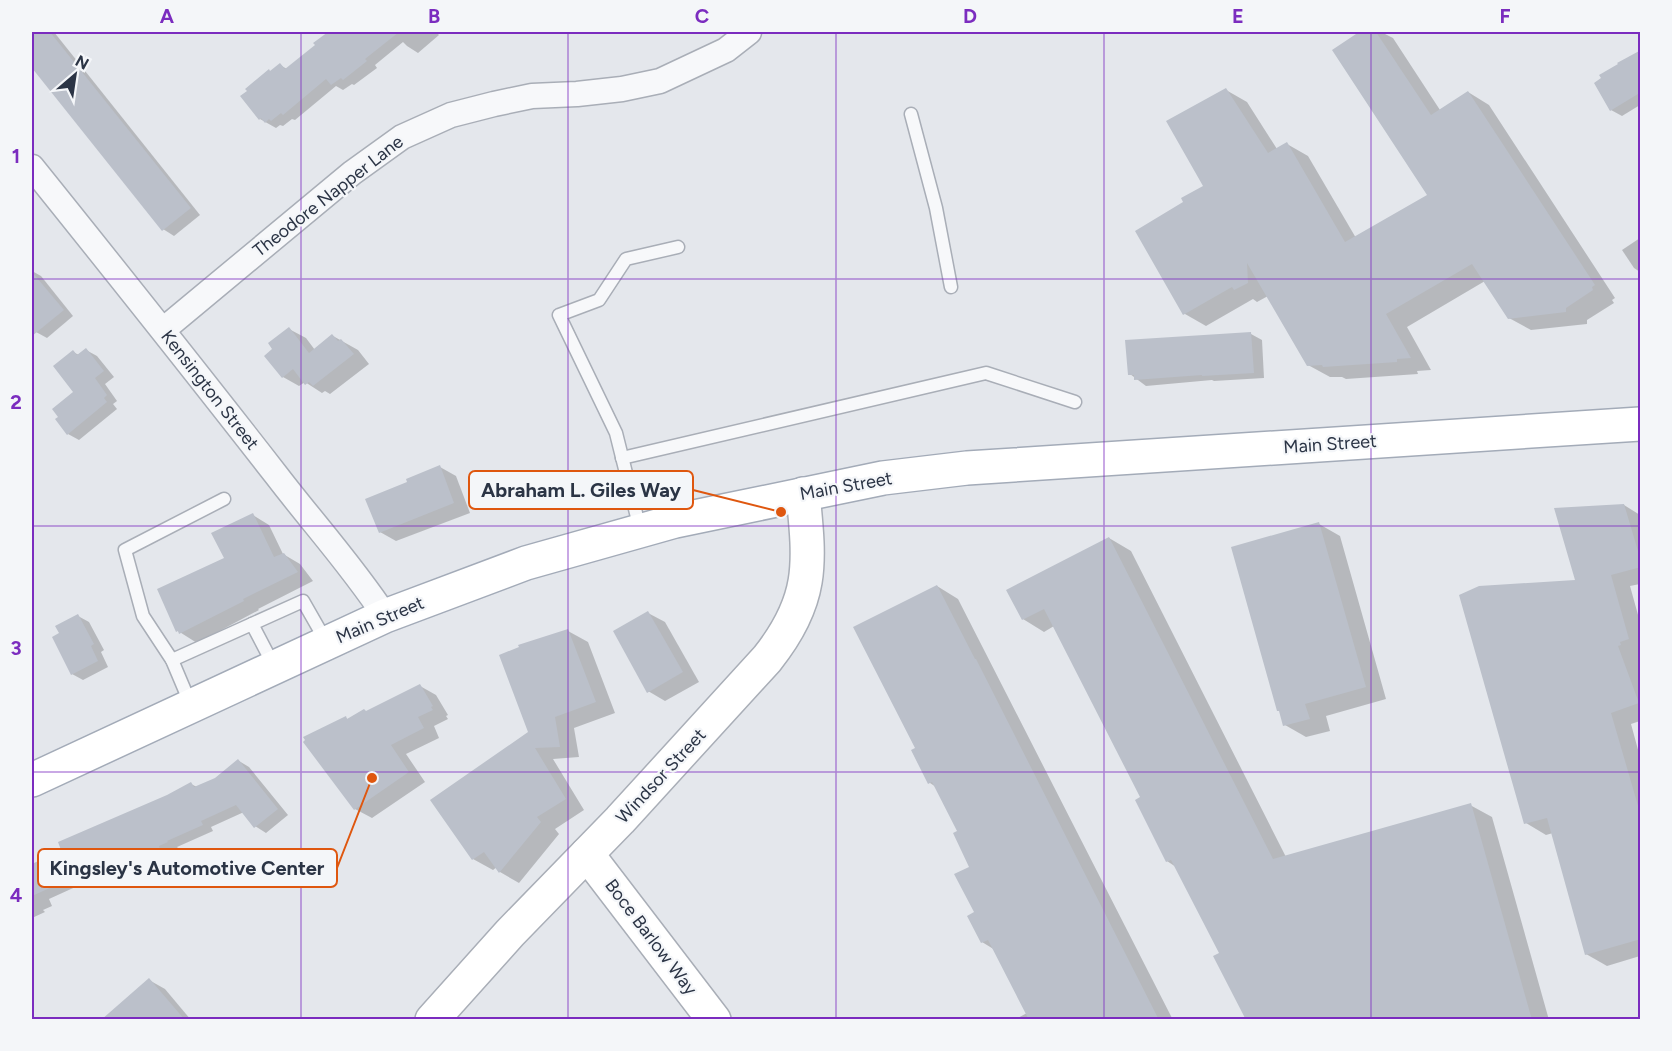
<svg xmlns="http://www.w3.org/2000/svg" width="1672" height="1051" font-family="Figtree,sans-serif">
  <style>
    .shadow { fill: #0003 }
    .building { fill: #bbc0ca }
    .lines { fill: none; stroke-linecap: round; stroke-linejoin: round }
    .lane-casing { stroke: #a9aeb7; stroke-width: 15 }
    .street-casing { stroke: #a9aeb7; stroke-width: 27 }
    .secondary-casing { stroke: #a9aeb7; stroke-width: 36 }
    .primary-casing { stroke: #a3abb8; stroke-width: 36 }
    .lane { stroke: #f7f8fa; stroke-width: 12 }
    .street { stroke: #f7f8fa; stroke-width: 24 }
    .secondary { stroke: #fff; stroke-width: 33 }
    .primary { stroke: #fff; stroke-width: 33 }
    .grid { fill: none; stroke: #7b2cbf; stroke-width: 1.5; stroke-opacity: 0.55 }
    .labels { text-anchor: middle; stroke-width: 4.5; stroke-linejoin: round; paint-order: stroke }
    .street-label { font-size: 18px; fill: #2b3445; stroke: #f4f6f9 }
    .leader { fill: none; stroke: #df570f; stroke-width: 2 }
    .callout-dot { fill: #df570f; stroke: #f4f6f9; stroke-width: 2 }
    .callout { fill: #f4f6f9; stroke: #df570f; stroke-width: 2 }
    .callout-label { font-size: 20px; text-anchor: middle; font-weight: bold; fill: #2b3445 }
    .neatline { fill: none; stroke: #7b2cbf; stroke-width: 2 }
    .grid-label { font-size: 20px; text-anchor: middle; font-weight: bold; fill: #7b2cbf }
  </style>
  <rect width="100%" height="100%" fill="#e4e7ec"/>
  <!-- shadow -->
  <g class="shadow">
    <polygon points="35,32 54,32 200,215 174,236 163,229 32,65 32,34"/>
    <polygon points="330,32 441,32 438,34 439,35 418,53 407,46 403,42 375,65 377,68 354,85 352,84 343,90 336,86 295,120 292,119 283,126 280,125 276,128 260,119 270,72 280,65 287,69 317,46 315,44"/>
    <polygon points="1362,32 1381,32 1393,38 1440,110 1468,92 1489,105 1615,298 1612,300 1614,303 1587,320 1587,324 1531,330 1509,318 1485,281 1407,327 1431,370 1417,371 1418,374 1346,379 1342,377 1330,377 1308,365 1268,296 1257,302 1253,299 1206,326 1185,314 1185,203 1205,187 1226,90 1247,102 1277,149 1287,144 1308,156 1356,238 1429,196 1334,50"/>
    <polygon points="1640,52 1640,105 1622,116 1611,110"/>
    <polygon points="1640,238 1640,272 1634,268 1622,250"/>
    <polygon points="32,271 41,276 73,316 47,338 36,332 32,326"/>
    <polygon points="289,329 306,338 315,350 333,336 358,350 369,364 330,394 325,391 322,393 305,382 299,386 283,377 275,349"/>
    <polygon points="1251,334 1262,340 1264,378 1214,381 1212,380 1146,386 1130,374"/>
    <polygon points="86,350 97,356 114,377 105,384 117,401 113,404 117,409 79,440 68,434 75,392 73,352 79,355"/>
    <polygon points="440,467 456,476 470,513 396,541 380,532 409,483"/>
    <polygon points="1624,505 1640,515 1640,584 1630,586 1640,622 1640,657 1638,657 1640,665 1640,721 1631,724 1640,757 1640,956 1607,966 1586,954 1553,833 1546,835 1526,823 1577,582"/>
    <polygon points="253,515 269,525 283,554 300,564 313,581 258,609 259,610 197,643 178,631 226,559"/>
    <polygon points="1319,524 1340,536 1386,699 1326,716 1330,731 1306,737 1285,725"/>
    <polygon points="1109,538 1131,551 1286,857 1470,805 1492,817 1549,1020 1248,1020 1221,953 1176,867 1167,861 1142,798 1054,626 1044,632 1023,619"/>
    <polygon points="937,586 958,599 1173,1020 1014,1020 1027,1013 995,950 982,942 969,916 976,913 971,867 959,831 936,787 930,783 917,749"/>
    <polygon points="648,613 665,622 699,682 665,701 648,691"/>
    <polygon points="78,616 89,622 104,650 101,652 108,667 83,680 72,674"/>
    <polygon points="568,631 588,642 615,713 574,728 579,757 553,759 584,810 555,829 559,834 519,883 500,872 497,867 493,870 473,859 529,733"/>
    <polygon points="420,686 436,695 448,715 446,716 448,719 434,726 439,738 406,754 425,782 372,818 355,809 346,718 349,720 367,712"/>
    <polygon points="239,761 249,767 288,815 266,833 255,826 244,812 211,827 213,831 177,847 178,848 169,852 170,855 150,864 147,862 138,866 136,866 99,882 93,879 49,899 52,906 43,910 45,912 32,918 32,865 63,851 191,784 197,787 215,779"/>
    <polygon points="149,980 165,989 191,1020 103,1020"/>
  </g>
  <!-- building -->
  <g class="building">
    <polygon points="32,32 50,32 191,208 162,231 32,68"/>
    <polygon points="328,32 399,32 365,59 367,61 343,80 341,78 331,85 326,79 283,115 281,113 271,121 269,119 265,123 261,118 259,120 240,96 247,91 245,89 269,69 270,71 280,63 285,69 315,45 313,43"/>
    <polygon points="1359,32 1376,32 1431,115 1468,91 1595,285 1592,287 1593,290 1566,308 1566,312 1508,319 1472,264 1386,314 1411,358 1397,359 1397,362 1323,367 1322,365 1307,366 1247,263 1248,283 1234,290 1232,287 1183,315 1135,231 1183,202 1181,198 1203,186 1166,121 1226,88 1268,153 1287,142 1345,242 1427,195 1332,50"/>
    <polygon points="1641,50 1641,99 1638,94 1610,111 1594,83 1601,78 1599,75 1618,64 1617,63"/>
    <polygon points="32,272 64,310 32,336"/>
    <polygon points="289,327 309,353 332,334 338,341 341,339 354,354 313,386 309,382 305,385 293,369 282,378 264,356 272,349 268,343"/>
    <polygon points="1251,332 1254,373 1202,376 1202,375 1134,380 1134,375 1128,375 1125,340"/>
    <polygon points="86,348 104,371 95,378 107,395 104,398 107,402 67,435 55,419 58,417 52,409 73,392 53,366 73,350 77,355"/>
    <polygon points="440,465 454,503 379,533 365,499 407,482 406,479"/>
    <polygon points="1624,504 1641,561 1641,567 1611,575 1629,639 1620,642 1621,645 1618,646 1639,703 1611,713 1641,816 1641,939 1585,955 1547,818 1524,824 1459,595 1479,586 1575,580 1554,508"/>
    <polygon points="253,513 274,557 284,553 298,572 243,599 244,601 179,634 178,631 176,632 157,589 224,558 211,533"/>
    <polygon points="1319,522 1366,687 1305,704 1310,719 1283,726 1279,711 1277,711 1231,547"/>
    <polygon points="1109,537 1273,859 1471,803 1532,1020 1246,1020 1213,956 1219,953 1171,860 1166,862 1135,800 1140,797 1044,609 1022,620 1006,590"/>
    <polygon points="937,585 975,659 976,659 1159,1020 1029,1020 988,940 981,943 967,916 974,912 954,874 969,867 953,833 957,831 932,782 928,784 911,750 915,748 853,627"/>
    <polygon points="648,611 683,672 647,693 613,631"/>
    <polygon points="78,614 94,644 91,646 98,661 71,675 52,637 59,633 55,626"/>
    <polygon points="568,629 596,702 555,717 560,747 535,748 566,799 537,817 541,822 499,873 484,852 472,860 430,800 528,732 499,655 519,647 518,645"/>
    <polygon points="420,684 433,706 431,707 433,710 418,717 424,728 391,745 409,772 354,810 303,742 305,740 303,737 346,716 347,719 364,709 366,711"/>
    <polygon points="238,759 278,809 254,828 236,805 201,821 203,825 167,841 168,842 159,846 160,849 138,859 137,856 126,861 125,860 87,877 85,872 32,896 32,864 61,850 58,842 167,795 191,782 194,787 215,778"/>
    <polygon points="149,978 185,1020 101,1020"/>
  </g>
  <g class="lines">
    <!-- lane casing -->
    <g class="lane-casing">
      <g id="lane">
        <polyline points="911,114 936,208 951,287"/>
        <polyline points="622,458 986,373 1075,402"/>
        <polyline points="640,529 616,433 559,315 599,300 626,259 678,247"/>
        <polyline points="252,624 303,601 327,643"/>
        <polyline points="172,660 252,624 274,666"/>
        <polyline points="191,705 172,660 143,616 125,550 224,499"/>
      </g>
    </g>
    <!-- street casing -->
    <g class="street-casing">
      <g id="street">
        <path d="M32 167C114 269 196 372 277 476 313 523 353 567 385 616"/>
        <polyline points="163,330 352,173 402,137 451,115 494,104 532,96 577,94 622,89 660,81 726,50 749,32"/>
      </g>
    </g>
    <!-- secondary casing -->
    <g class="secondary-casing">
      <g id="secondary">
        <polyline points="587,854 714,1020"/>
        <path d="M432 1020 510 933 620 820 767 659C814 600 810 564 803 494"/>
      </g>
    </g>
    <!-- primary casing -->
    <g class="primary-casing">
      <polyline id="primary" points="32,780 385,616 526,563 675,521 883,478 967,468 1640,424"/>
    </g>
    <!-- lane -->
    <use href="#lane" class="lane"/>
    <!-- street -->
    <use href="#street" class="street"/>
    <!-- secondary -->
    <use href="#secondary" class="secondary"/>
    <!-- primary -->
    <use href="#primary" class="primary"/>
  </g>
  <!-- grid -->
  <path class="grid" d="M301 32V1020M568 32V1020M836 32V1020M1104 32V1020M1371 32V1020M32 279H1640M32 526H1640M32 772H1640"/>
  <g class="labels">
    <!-- street labels -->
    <g class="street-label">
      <text transform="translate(328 196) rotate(-38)" y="6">Theodore Napper Lane</text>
      <text transform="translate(210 390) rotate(52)" y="6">Kensington Street</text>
      <text transform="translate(1330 444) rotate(-4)" y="6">Main Street</text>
      <text transform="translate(846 486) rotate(-10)" y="6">Main Street</text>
      <text transform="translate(380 620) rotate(-23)" y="6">Main Street</text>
      <text transform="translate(661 776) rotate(-47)" y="6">Windsor Street</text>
      <text transform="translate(651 937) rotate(53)" y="6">Boce Barlow Way</text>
    </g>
  </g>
  <!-- callouts -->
  <path class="leader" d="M781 512L693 490M372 778L337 868"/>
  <g class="callout-dot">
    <circle cx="781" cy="512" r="6"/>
    <circle cx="372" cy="778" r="6"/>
  </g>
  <g class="callout">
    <rect x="469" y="471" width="224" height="38" rx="6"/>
    <rect x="38" y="849" width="299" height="38" rx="6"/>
  </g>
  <g class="callout-label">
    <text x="581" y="497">Abraham L. Giles Way</text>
    <text x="187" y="875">Kingsley's Automotive Center</text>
  </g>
  <!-- border -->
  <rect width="1672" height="1051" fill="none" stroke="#f4f6f9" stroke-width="66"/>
  <!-- north arrow -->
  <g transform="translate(75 75) rotate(29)" stroke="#f4f6f9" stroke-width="4.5" paint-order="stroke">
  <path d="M0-4.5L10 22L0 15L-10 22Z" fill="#2b3445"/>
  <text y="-9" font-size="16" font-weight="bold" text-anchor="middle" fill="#2b3445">N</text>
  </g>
  <rect x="33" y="33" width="1606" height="985" class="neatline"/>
  <g class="grid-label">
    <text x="167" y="23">A</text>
    <text x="434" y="23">B</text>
    <text x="702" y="23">C</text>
    <text x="970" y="23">D</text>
    <text x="1238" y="23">E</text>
    <text x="1505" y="23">F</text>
    <text x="16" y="163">1</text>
    <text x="16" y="409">2</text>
    <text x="16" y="655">3</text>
    <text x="16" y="902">4</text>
  </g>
</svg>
